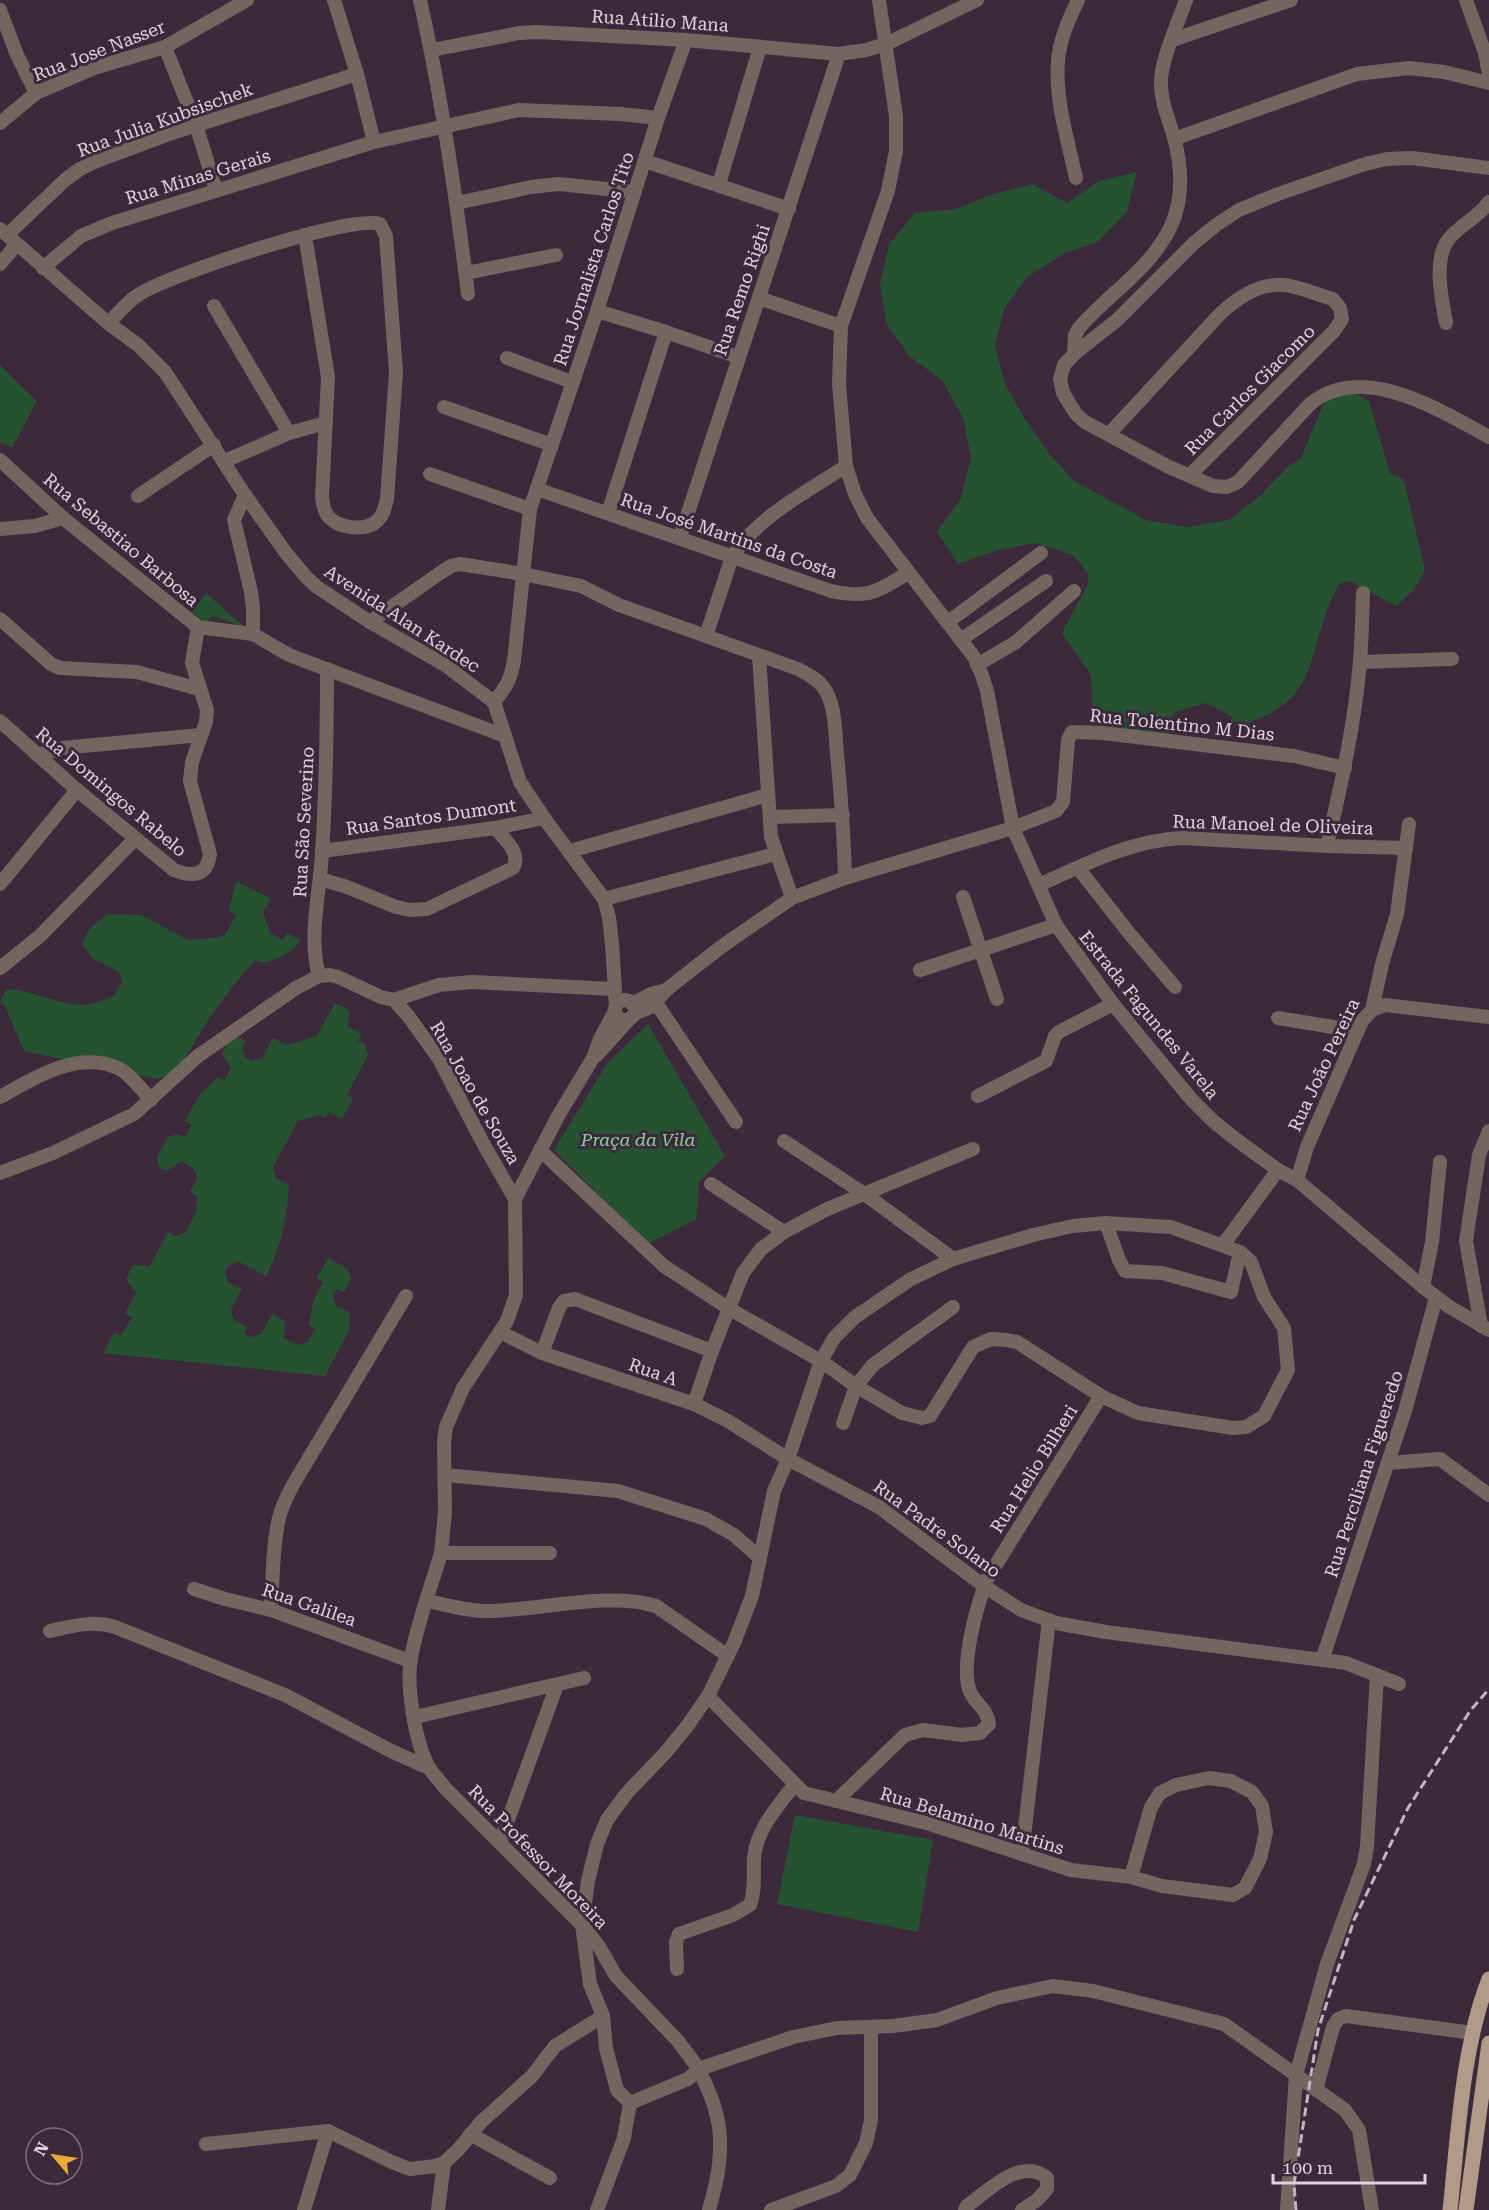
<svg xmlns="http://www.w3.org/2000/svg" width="1489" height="2210" font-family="'Roboto Serif',serif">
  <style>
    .green { fill: #265231 }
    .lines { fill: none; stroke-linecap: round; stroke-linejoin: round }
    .minor { stroke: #72665e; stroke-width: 14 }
    .major { stroke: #b19a88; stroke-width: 15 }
    .rail { stroke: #c3b4c1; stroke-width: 3; stroke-dasharray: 9 4.5; stroke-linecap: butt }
    .labels { text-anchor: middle; stroke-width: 6; stroke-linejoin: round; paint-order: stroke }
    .street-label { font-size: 18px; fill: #e0d2de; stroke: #3d293c }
    .park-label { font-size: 18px; font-style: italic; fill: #88d498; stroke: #3d293c }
  </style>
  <rect width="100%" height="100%" fill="#3d293c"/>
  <!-- green -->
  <g class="green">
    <path d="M1137 172 1127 212 1099 241 1063 254 1027 277 1004 309 995 346 1005 384 1025 419 1048 452 1074 481 1146 520 1187 527 1229 520 1261 495 1287 468 1301 458 1324 403 1335 383 1369 401 1390 473 1404 480 1425 570 1414 590 1396 606 1350 581 1339 584C1302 652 1328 700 1236 727L1229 724 1233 717 1206 703 1175 712 1172 718 1178 722 1167 742 1113 730 1093 719 1091 675 1062 633 1088 584V573L1073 555 1035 543 995 551 958 564 937 532 961 498 971 458 963 418 942 380 909 356 886 323 880 284 889 244 915 213 956 209 994 194 1032 184 1067 203 1099 181Z"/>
    <polygon points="0,365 37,401 12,448 0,442"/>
    <polygon points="206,593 244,627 213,616 205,622 192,612"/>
    <path d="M237 881 271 899 263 912 270 933 283 940 287 933 300 940C292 955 277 959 262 963L255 960C224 994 199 1032 177 1073L156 1079 24 1051 5 1006 0 1003 6 989C32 990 55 1004 82 1005 92 1005 104 999 114 996L122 982 119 972 92 958 82 944 89 930 107 914 141 915 188 940 215 938 225 935 236 915 229 911 234 887Z"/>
    <path d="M335 1003 349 1010 348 1027 362 1034 358 1041 365 1044 368 1055 347 1095 353 1098 342 1119 329 1112 325 1118 318 1115 298 1121 273 1167 276 1178 289 1185C288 1215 280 1250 266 1276L239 1262 229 1265 225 1272 228 1282 242 1289 231 1309 234 1320 247 1327 244 1334 251 1337 261 1334 272 1314 285 1321 284 1338 298 1345 308 1342 315 1329 309 1325 313 1302 323 1282 317 1278 328 1258 348 1269 351 1279 344 1292 337 1289 333 1295 336 1306 350 1313 349 1330 325 1376 103 1353 114 1333 121 1336 132 1317 125 1313 136 1293 126 1279 133 1265 150 1266 168 1232 175 1236 185 1233 196 1213 197 1196 190 1192 197 1179 194 1169 181 1161 167 1171 160 1168 157 1157 168 1137 178 1134 185 1137 192 1124 185 1121 200 1094 218 1077 224 1081 231 1068 222 1054 232 1034 246 1041 242 1048 245 1058 252 1061 262 1058 273 1038 287 1045 317 1036Z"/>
    <polygon points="648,1024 725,1156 699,1182 696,1219 648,1244 554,1150 608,1062"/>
    <polygon points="795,1815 933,1840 918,1932 777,1904"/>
  </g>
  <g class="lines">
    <!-- minor -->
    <g class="minor">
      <polyline points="334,0 357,74 374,142"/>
      <path d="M420 0C442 97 456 196 468 294"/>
      <polyline points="879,0 896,116 896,151 888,191 841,326 839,384 846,466 855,494 867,518 974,657 982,675 987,691 1013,828 1056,925 1113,1004 1191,1099 1213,1121 1238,1141 1278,1170 1297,1180 1423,1287 1448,1306 1489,1330"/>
      <path d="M1186 0C1178 23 1163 55 1161 79 1160 99 1168 118 1174 137 1182 167 1184 197 1171 226 1151 269 1109 293 1079 328L1075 335 1074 354 1064 365 1060 379 1063 393 1076 414 1085 422 1167 466 1213 486 1227 487 1238 482 1310 404C1363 361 1439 410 1489 437"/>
      <polyline points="1466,0 1485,53 1489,74"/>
      <polyline points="0,10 17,55 36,93"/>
      <polyline points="1172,40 1291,0"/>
      <polyline points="165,47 196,125 216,190"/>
      <polyline points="432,50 519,33 537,32 686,40 839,54 866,50 886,44 977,0"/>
      <polyline points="0,123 36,93 94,68 165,47 247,0"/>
      <polyline points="1174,139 1357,74 1409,68 1444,72 1489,83"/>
      <polyline points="645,161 789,209"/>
      <path d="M1076 178C1068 141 1055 100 1058 62 1059 41 1069 19 1078 0"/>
      <polyline points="719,184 760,47"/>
      <polyline points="457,203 531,187 559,184 635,192"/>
      <polyline points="0,229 108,323 138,345 165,372 245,495 286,553 307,578 317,587 370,622 445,665 494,702 520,782 544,818 604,899 609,917 612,944 616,1006"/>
      <polyline points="7,235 65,180 80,169 97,161 172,133 357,74"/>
      <polyline points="0,264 16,245"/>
      <polyline points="43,268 81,236 112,223 374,142 519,110 621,114 658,118"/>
      <polyline points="466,273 556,255"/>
      <polyline points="759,298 841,326"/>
      <polyline points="214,306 289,433"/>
      <polyline points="597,311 666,332 738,357"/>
      <path d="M108 323C118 314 127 302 138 295 168 275 351 214 380 224L386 236 396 372 387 499C385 507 384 515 377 521 365 532 337 528 328 516 323 510 323 503 322 497L328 377 305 235"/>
      <path d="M1446 323C1442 301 1433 260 1448 240 1458 226 1478 218 1489 202"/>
      <polyline points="1074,354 1117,320 1194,243 1216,225 1239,210 1278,194 1365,164 1387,159 1412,158 1489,168"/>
      <polyline points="507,358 572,382"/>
      <polyline points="444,407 552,445"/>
      <path d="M1109 434 1220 314C1236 299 1259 283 1283 285 1299 286 1317 295 1333 299L1340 308 1342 319 1334 331 1190 475"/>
      <polyline points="0,460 63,518 198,627 253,634 289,655 505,736"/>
      <polyline points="225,461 289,433 326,423"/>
      <polyline points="430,474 530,509"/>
      <path d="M537 489 831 591C869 599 876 592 908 573"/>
      <polyline points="245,495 234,520 251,592 253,608 253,634"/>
      <polyline points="138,496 214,445"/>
      <polyline points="608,513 666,332"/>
      <polyline points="0,529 35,526 63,518"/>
      <polyline points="680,537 839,54"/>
      <polyline points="0,619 51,664 60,668 137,672 199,689"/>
      <path d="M370 622 440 573 451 566 460 564 523 574 581 586 619 605 798 669C807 674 817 678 824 688 836 706 835 733 837 754 841 796 844 837 845 878"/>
      <polyline points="948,622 1041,553"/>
      <path d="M706 636 732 557C758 516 807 492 846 466"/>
      <polyline points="962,639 1046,581"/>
      <polyline points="759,656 771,837 792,898"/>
      <polyline points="1360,662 1452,659"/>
      <polyline points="977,665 1016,642 1074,591"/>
      <path d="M494 702C506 688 511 678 514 661L530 509 597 311 658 118 686 40"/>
      <path d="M0 721 77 790 174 870C192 877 207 877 210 854L190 781 192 762 206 722 207 710 192 663 198 627"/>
      <polyline points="37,755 62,748 201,735"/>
      <polyline points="770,817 843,815"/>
      <path d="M1327 846C1341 785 1355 724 1360 661 1362 639 1362 616 1363 593"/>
      <polyline points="322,851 495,828 544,818"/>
      <polyline points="570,851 768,795"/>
      <polyline points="1078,868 1129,933 1175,987"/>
      <path d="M320 879 347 887 396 907 410 910 427 909 513 868C522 853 504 839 495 828"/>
      <polyline points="0,884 77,790"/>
      <path d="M1039 885C1086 864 1131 840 1183 838L1327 846 1406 848"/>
      <polyline points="963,897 997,999"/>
      <polyline points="604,899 775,854"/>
      <polyline points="0,968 40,936 135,839"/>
      <polyline points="920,970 1056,925"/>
      <path d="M319 976C308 937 320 892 322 853 326 791 327 730 327 669"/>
      <polyline points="394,1000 439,985 472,982 614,989"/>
      <circle cx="625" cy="1010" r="10"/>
      <polyline points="656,1003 736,1122"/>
      <polyline points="632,1004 651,994 666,990"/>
      <polyline points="1372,1010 1385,1005 1489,1017"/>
      <path d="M615 1011 600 1039 593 1058 558 1116 515 1199 516 1295 507 1321 463 1388 446 1427 444 1442 445 1513 441 1553C431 1587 417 1624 411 1658 406 1687 415 1740 428 1766 433 1774 440 1781 445 1788L582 1925 598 1945 616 1976 678 2041 699 2069 793 2037 837 2028 893 2026 937 2020 997 1998 1053 1986 1093 1991 1224 2024 1345 2110 1359 2130 1372 2210"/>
      <polyline points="634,1014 651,1007 666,990 721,947 792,898 845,878 1013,828 1056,811 1063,802 1068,740 1072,732 1103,733 1294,756 1345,768"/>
      <polyline points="1278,1018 1358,1031"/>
      <polyline points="597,1055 629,1019"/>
      <polyline points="978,1096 1046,1061 1055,1036 1059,1032 1113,1004"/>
      <path d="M0 1097C34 1078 77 1050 118 1068 130 1074 142 1090 151 1100"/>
      <polyline points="784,1141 866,1195 953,1259"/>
      <polyline points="540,1150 664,1266 728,1308 821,1361 856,1386 902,1413 922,1418 930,1416 973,1347 991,1339 1006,1340 1017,1342 1101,1396 1138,1413 1233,1428 1246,1427 1264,1416 1288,1370 1284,1328 1264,1297 1251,1262 1240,1252 1171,1227 1106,1223 1073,1226 1033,1235 953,1259 911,1279 855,1317 834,1338 821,1361 788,1459 774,1491 752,1596 734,1643 708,1696 688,1725 666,1752 626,1794 607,1820 597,1844 588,1881 582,1925 590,1984 603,2016 606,2048 617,2090 630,2103 624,2138 597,2210"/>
      <polyline points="0,1173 53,1153 134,1114 198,1056 296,988 319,976 330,975 338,977 381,997 394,1000 409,1017 439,1059 484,1145 515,1199"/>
      <polyline points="1297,1180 1307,1147 1362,1021 1372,1010 1382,964 1397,914 1409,824"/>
      <polyline points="711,1184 784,1232"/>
      <polyline points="1106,1223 1119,1260 1125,1271 1162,1273 1231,1292 1240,1252"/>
      <polyline points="1223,1245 1278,1170"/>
      <polyline points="1423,1287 1432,1242 1440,1162"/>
      <polyline points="1481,1326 1466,1241 1479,1155 1489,1131"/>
      <polyline points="500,1332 542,1353 694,1404 728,1421 788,1459 879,1507 984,1586 1021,1610 1056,1623 1106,1632 1346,1663 1399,1684"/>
      <polyline points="542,1353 559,1308 564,1301 575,1299 712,1351"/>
      <polyline points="694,1404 712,1351 743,1273 761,1249 784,1232 825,1210 973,1149"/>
      <polyline points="843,1423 856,1386 873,1365 953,1307"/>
      <polyline points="1388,1463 1440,1459 1489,1495"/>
      <polyline points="445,1475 618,1491 706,1519 734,1535 759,1557"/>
      <polyline points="441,1553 550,1553"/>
      <polyline points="194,1589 225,1599 271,1610 410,1661"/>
      <path d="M427 1601C447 1605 467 1611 486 1611 537 1611 608 1591 656 1606L728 1656"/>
      <path d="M271 1610C273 1580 272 1548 279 1518 282 1506 288 1494 294 1483L406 1296"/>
      <path d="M50 1631C73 1626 92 1620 115 1627L285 1695 391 1751 429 1768"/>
      <polyline points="1322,1660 1405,1411 1436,1298"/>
      <polyline points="708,1696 804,1793 930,1824 1071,1870 1131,1877 1162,1886 1233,1895 1245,1888 1260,1859 1266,1832 1262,1806 1252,1792 1231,1781 1209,1778 1176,1785 1160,1793 1151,1807 1131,1877"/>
      <polyline points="415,1717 584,1678"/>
      <path d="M836 1801 905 1735 923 1730 962 1735 980 1733 989 1724C987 1707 973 1703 969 1689 961 1661 977 1606 987 1579L1101 1396"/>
      <polyline points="500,1842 557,1685"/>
      <polyline points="1022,1854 1049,1620"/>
      <path d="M677 1969 676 1942 679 1934 733 1915 750 1905C756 1889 753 1874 754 1858 757 1828 777 1808 794 1785"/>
      <polyline points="1316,2090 1333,2027 1338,2019 1346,2016 1473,2033"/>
      <path d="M630 2103 688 2079 699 2069C705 2084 713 2098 716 2113 725 2145 718 2179 709 2210"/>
      <polyline points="470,2134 550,2178"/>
      <polyline points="206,2144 328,2131 394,2163 410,2169 435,2166 444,2163 458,2150 481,2122 532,2076 555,2046 603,2016"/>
      <polyline points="304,2210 328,2131"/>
      <polyline points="438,2210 444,2163"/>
      <polyline points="771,2210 836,2186 850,2175 866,2143 871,2120 871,2027"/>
      <path d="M965 2210 967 2206C988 2191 1021 2156 1047 2178V2189L1037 2200 1022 2210"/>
      <polyline points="1287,2210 1296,2075 1327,1964 1364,1864 1367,1846 1377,1675"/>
    </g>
    <!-- major -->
    <g class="major">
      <path d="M1450 2210C1458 2137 1462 2047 1489 1979"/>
      <polyline points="1466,2210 1489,2043"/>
    </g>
    <!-- rail -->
    <polyline class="rail" points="1296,2210 1294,2184 1318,2030 1354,1920 1408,1808 1470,1711 1489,1689"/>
  </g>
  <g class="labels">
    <!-- street labels -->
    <g class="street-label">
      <text transform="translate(660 21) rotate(4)" y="6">Rua Atilio Mana</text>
      <text transform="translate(99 51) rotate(-21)" y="6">Rua Jose Nasser</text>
      <text transform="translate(165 120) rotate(-20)" y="6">Rua Julia Kubsischek</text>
      <text transform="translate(198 177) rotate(-17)" y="6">Rua Minas Gerais</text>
      <text transform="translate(594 259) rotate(-72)" y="6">Rua Jornalista Carlos Tito</text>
      <text transform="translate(742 290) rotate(-71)" y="6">Rua Remo Righi</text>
      <text transform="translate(1250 390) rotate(-45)" y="6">Rua Carlos Giacomo</text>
      <text transform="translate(729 536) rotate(19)" y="6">Rua José Martins da Costa</text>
      <text transform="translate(121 540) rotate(40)" y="6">Rua Sebastiao Barbosa</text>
      <text transform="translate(402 619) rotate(33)" y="6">Avenida Alan Kardec</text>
      <text transform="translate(1182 725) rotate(6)" y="6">Rua Tolentino M Dias</text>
      <text transform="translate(111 792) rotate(40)" y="6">Rua Domingos Rabelo</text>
      <text transform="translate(431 817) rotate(-8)" y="6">Rua Santos Dumont</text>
      <text transform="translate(304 822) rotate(-87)" y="6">Rua São Severino</text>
      <text transform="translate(1273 825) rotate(2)" y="6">Rua Manoel de Oliveira</text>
      <text transform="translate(1149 1015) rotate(51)" y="6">Estrada Fagundes Varela</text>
      <text transform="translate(1324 1065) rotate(-65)" y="6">Rua João Pereira</text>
      <text transform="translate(475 1093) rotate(60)" y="6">Rua Joao de Souza</text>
      <text transform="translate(653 1372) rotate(19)" y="6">Rua A</text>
      <text transform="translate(1034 1469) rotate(-58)" y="6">Rua Helio Bilheri</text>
      <text transform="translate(1364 1474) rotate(-72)" y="6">Rua Perciliana Figueredo</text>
      <text transform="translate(937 1529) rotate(36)" y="6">Rua Padre Solano</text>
      <text transform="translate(309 1605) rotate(19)" y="6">Rua Galilea</text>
      <text transform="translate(972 1821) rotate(17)" y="6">Rua Belamino Martins</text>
      <text transform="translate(538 1857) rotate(46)" y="6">Rua Professor Moreira</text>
    </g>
    <!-- park labels -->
    <g class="park-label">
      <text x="638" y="1146">Praça da Vila</text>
    </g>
  </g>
  <!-- north arrow -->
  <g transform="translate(54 2156) rotate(299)"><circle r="28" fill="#3d293c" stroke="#7e6d7d" stroke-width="1.5"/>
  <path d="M0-4.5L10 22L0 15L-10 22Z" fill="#eca93b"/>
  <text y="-9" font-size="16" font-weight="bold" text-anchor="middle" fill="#e0d2de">N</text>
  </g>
  <!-- scale -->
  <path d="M1273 2174v9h152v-9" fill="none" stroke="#e0d2de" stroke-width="3"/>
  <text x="1282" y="2174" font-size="18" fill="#e0d2de" stroke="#3d293c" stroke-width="4.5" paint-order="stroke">100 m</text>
</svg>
